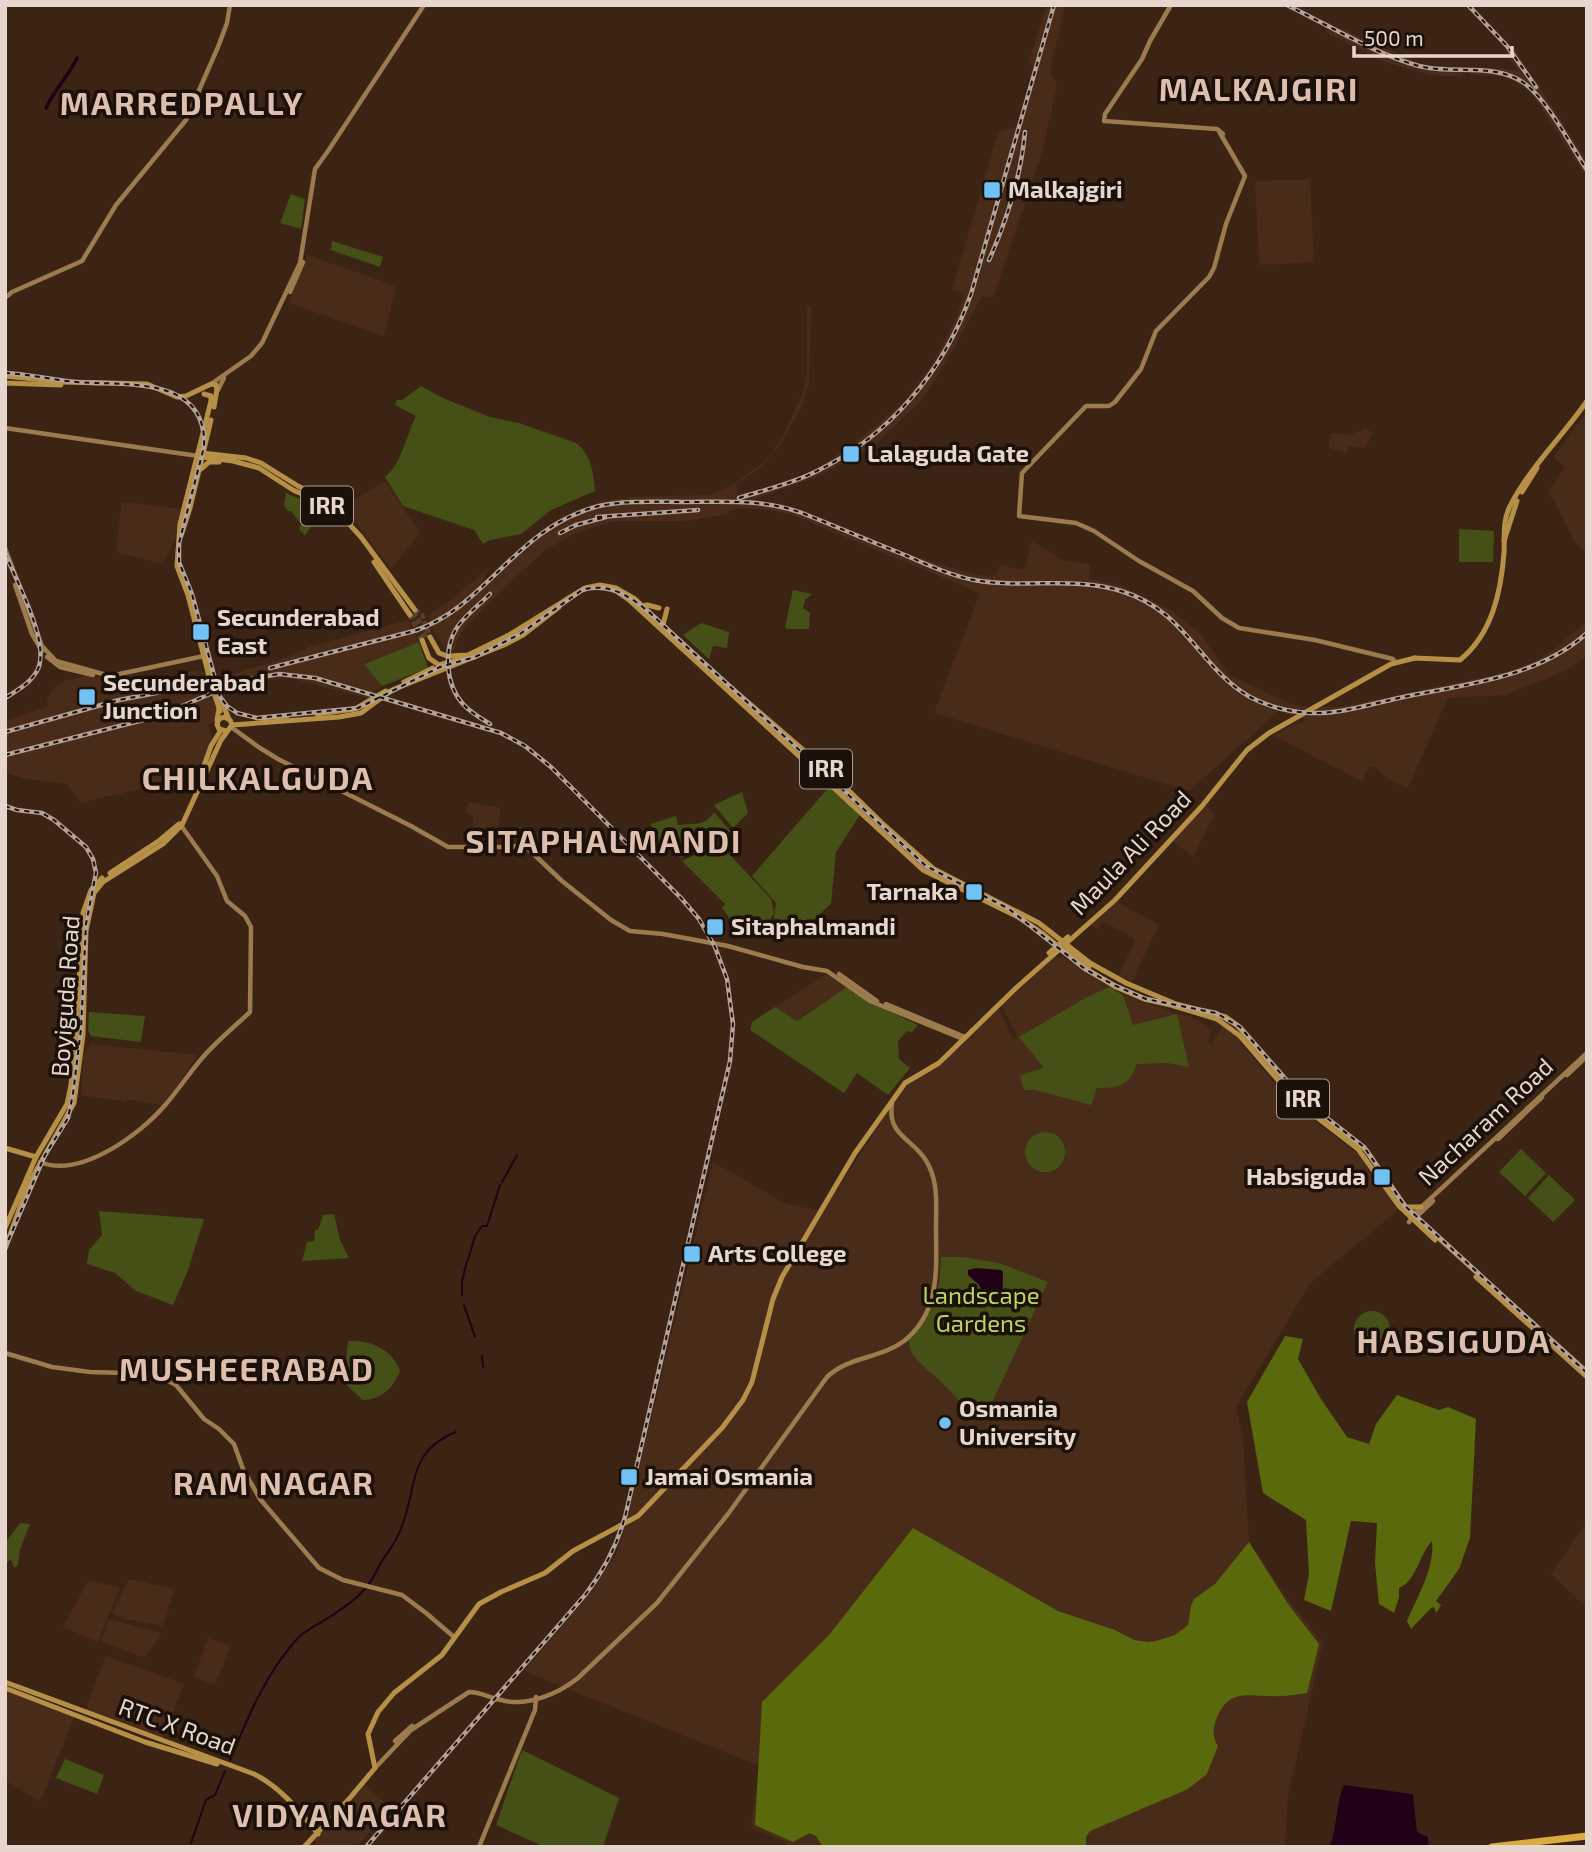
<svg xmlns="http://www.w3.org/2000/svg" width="1592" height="1852" font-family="'Exo 2',sans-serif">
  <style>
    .built { fill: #492b1a }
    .green { fill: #445015 }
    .forest { fill: #59690b }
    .water { fill: #210117 }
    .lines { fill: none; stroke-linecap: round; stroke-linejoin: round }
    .stream { stroke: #210117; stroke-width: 2 }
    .canal { stroke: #210117; stroke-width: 3.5 }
    .primary-tunnel { stroke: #563f31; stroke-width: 5; stroke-dasharray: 5 2.5; stroke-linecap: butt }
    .secondary { stroke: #9c7b4f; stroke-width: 4.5 }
    .primary { stroke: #b79048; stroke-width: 5 }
    .highway { stroke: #daac3f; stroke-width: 7 }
    .rail-casing { stroke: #b4a297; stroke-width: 4.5 }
    .rail { stroke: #1b100a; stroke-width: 2; stroke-dasharray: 5; stroke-linecap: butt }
    .poi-dot { fill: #70c1f4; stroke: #1b100a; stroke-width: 2.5 }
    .labels { text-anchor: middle; stroke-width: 7; stroke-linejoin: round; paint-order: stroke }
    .shield { fill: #1b100a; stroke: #a99b92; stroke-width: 2 }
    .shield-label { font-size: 23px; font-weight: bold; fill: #e6d6cd }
    .poi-label { font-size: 24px; font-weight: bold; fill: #e6d6cd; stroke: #1b100a; text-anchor: start }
    .street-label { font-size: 24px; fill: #e6d6cd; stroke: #1b100a }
    .park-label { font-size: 24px; fill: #bbd463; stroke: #1b100a }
    .district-label { font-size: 32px; font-weight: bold; letter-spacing: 2px; fill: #debeac; stroke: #1b100a }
  </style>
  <rect width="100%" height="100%" fill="#3c2415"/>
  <!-- built -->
  <g class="built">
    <polygon points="1047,5 1065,5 1050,71 1057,85 1042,152 993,298 982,296 952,352 923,399 876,444 854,459 840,464 821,475 750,501 797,509 906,554 977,575 996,576 1000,565 1024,570 1032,541 1064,561 1090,564 1089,579 1120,585 1172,611 1201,634 1229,675 1291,704 1305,707 1339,707 1503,673 1534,662 1553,650 1587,621 1587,654 1583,659 1567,670 1505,695 1448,698 1408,788 1389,780 1374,766 1369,767 1362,781 1274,736 1286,728 1308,720 1279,711 1189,791 934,713 980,593 790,514 760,509 735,508 726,514 686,521 614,521 574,534 547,549 519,574 468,624 457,640 453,654 448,652 435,634 428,615 454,598 487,569 481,586 525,543 556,520 603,501 633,497 708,495 729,487 764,462 780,442 803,393 807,374 807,306 811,306 809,382 801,408 780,445 762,466 736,484 739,497 783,483 815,470 851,446 904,402 934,361 954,322 965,294 952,290 998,132 1016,127 1027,93 1033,67 1029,61"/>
    <polygon points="1327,22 1418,63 1439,68 1463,68 1463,77 1431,75 1387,63 1325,32"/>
    <polygon points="1513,46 1587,161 1587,178 1535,98 1524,86 1504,76 1470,75 1471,68 1501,68 1519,72 1505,52"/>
    <polygon points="1310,179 1314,262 1259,265 1255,181"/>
    <polygon points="307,255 396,286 384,336 289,303"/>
    <polygon points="1587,412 1587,553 1576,544 1549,491 1565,467 1553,457"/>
    <polygon points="1365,428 1373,433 1364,448 1349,446 1346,453 1329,448 1330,433 1352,435 1356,431 1361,432"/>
    <polygon points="385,481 420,533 391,569 343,506"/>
    <polygon points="122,502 182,509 177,535 163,564 116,552"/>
    <polygon points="408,620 419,642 364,663 382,686 373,692 370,699 290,678 258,681 224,694 219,677 275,662 309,647"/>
    <polygon points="197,670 206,673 217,714 216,720 208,725 213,741 195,787 180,791 164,783 81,803 67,784 26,779 5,773 5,721 48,706 47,700 53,688 65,681 86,676 114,679 140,674 160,680"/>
    <polygon points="469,802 501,808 496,846 472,846 473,816 465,813"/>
    <polygon points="1206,804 1215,816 1211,821 1193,857 1172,840"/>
    <polygon points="1115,901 1159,925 1132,981 1118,976 1136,940 1103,921 1098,929 1090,925"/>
    <polygon points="1063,957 1123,995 1177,1014 1192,1017 1203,1023 1212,1031 1208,1039 1210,1045 1223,1026 1234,1035 1289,1101 1358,1154 1398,1210 1310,1283 1236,1407 1243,1440 1249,1541 1284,1594 1323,1643 1288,1796 1285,1847 788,1847 785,1842 751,1828 759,1766 524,1671 590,1593 616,1554 623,1535 713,1162 786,1204 823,1211 902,1090 973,1032 998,1007 1013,1039 1018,1037 1001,1005 1054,958"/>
    <polygon points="827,974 835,977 847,987 796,1021 775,1007"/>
    <polygon points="91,1044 197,1055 173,1092 161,1105 127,1099 126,1102 81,1095 84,1053"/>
    <polygon points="1587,1521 1587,1608 1551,1574"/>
    <polygon points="129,1579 174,1589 163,1626 124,1619 112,1613"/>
    <polygon points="88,1581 120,1587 98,1642 63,1627"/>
    <polygon points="109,1619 161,1633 162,1633 145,1658 101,1641"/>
    <polygon points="208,1638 230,1646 215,1685 194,1677"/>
    <polygon points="106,1656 184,1684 162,1741 85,1711"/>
    <polygon points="5,1689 75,1715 40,1802 5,1780"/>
    <polygon points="365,1785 391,1808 356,1847 320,1847 314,1840"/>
  </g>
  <!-- green -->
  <g class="green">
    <polygon points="291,194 305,199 301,229 280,223"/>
    <polygon points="332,241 383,257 380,267 331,250"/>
    <path d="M421 386 443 398 490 417 519 423 576 443C591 454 594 474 595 491L551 510 521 534 490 540 483 544 474 530 403 506 385 477C402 463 406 436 416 416L395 405 397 400H402Z"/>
    <polygon points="286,493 323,509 305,535 299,529 301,524 291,511 288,511 284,506"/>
    <polygon points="1459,529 1494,531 1493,562 1459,562"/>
    <polygon points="793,590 812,594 805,600 803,608 810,613 809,629 788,629 785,627"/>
    <polygon points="701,623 729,632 727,648 713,646 709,659 683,635"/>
    <polygon points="419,642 428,668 382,686 364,664"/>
    <polygon points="829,787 860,815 836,852 831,904 812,921 790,919 787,923 774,918 776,903 752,876"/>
    <polygon points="742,792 748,813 733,828 714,805"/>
    <path d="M714 812 731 832 680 858 666 848 652 856 641 845 655 836 651 824 676 816 678 825C692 823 706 827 714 812Z"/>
    <polygon points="719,843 771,899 774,913 769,921 741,918 731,920 722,908 725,904 682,861"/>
    <polygon points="847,987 880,1007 918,1025 912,1032 907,1031 898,1041 899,1059 910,1068 888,1095 857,1073 844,1093 750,1030 752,1022 775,1007 797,1021"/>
    <path d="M1110 987 1123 995 1133 1025 1177 1014 1189 1067 1167 1063 1137 1064C1129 1086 1120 1088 1097 1088L1091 1105 1035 1090H1024L1020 1075 1044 1068 1019 1037 1087 997Z"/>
    <polygon points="89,1012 145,1016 141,1042 91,1036 88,1030"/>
    <circle cx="1045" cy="1152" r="20"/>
    <polygon points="1521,1149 1546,1173 1525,1196 1499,1172"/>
    <polygon points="1549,1175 1575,1200 1553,1222 1528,1198"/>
    <polygon points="99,1211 204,1219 187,1273 173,1305 136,1291 115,1273 87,1264 89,1250 102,1235"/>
    <polygon points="334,1214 340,1240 349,1258 302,1261 307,1242 314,1241 315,1230 318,1230 323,1215"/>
    <path d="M941 1257H964L999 1263 1048 1282 991 1405 977 1420C964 1407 952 1391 938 1379 925 1367 910 1359 908 1339 934 1313 940 1294 941 1257Z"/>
    <circle cx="1372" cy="1329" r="18"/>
    <path d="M348 1341C371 1340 392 1349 400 1371 393 1388 382 1399 363 1400L344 1383Z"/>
    <polygon points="20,1523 30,1524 20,1549 18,1565 14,1568 11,1559 5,1564 5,1543"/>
    <polygon points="522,1750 619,1798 603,1847 545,1847 496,1825"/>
    <polygon points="65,1759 104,1775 97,1794 56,1778"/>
  </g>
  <!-- forest -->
  <g class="forest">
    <path d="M1285 1336 1303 1339 1298 1359 1321 1399 1347 1437 1369 1444 1376 1424 1397 1395 1439 1410 1448 1407 1476 1419 1470 1538 1459 1569 1436 1601 1441 1605 1436 1613 1434 1607 1431 1608 1411 1629 1407 1621C1417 1597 1435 1568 1432 1541 1420 1553 1416 1582 1399 1588V1597L1394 1613 1379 1604 1375 1563 1377 1523 1351 1521 1331 1611 1304 1600 1309 1574 1306 1520 1263 1493 1247 1402Z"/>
    <path d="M913 1528 1058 1611 1115 1630 1134 1640 1147 1642 1156 1641 1175 1635 1188 1625 1191 1606 1194 1599 1215 1584 1249 1542 1288 1604 1319 1644 1307 1693C1298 1694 1289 1696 1280 1696 1251 1698 1229 1685 1216 1720 1213 1729 1212 1737 1218 1746L1207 1774 1188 1789 1090 1831 1086 1837V1847H823L816 1836 810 1833 793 1842 755 1825 762 1702 829 1635Z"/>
  </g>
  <!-- water -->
  <g class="water">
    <polygon points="976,1268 1001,1270 1003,1272 1002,1307 994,1306 978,1284 968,1275 968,1270"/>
    <path d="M1344 1785 1413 1794 1417 1832 1428 1837 1429 1847H1329C1338 1827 1335 1805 1344 1785Z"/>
  </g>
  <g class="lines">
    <!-- stream -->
    <g class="stream">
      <polyline points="502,1182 517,1155"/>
      <polyline points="468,1260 475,1236 482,1226 487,1226 500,1185"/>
      <polyline points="462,1295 462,1281 467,1261"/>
      <polyline points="464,1305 475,1337"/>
      <polyline points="482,1356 483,1367"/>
      <path d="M230 1760C248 1717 266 1673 297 1639 306 1629 318 1625 328 1618 339 1611 353 1602 362 1592 371 1584 376 1571 382 1561 388 1552 395 1543 399 1533 419 1491 404 1453 456 1432"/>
      <polyline points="191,1843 206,1800 215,1795 225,1771"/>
    </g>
    <!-- canal -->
    <path class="canal" d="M46 108C54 90 68 77 77 58"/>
    <!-- primary-tunnel -->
    <g class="primary-tunnel">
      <polyline points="415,610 422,615 430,637"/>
      <polyline points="413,613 421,625 426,639"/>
      <polyline points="410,615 422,640"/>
      <polyline points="210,680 215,696"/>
      <polyline points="214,680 219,695"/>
    </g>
    <!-- secondary -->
    <g class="secondary">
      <polyline points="1171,5 1150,41 1142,59 1105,114 1104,121 1217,129 1223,134"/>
      <polyline points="1220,133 1245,176 1226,224 1214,268 1209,277 1156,331 1141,369 1115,402 1109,406 1086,406 1022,473 1019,516 1076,523 1094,531 1139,561 1193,591 1222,618 1239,628 1315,640 1393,659 1395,662"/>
      <polyline points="290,292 303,262"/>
      <polyline points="5,298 12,292 82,261 116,205 186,120 218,47 227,23 230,5"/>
      <polyline points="211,384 251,356 262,343 300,263 315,169 328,151 424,5"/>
      <polyline points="218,390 224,378"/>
      <polyline points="5,428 198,456"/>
      <polyline points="5,548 42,646 56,661 110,676 204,656"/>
      <polyline points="15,585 32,634 42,651"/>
      <polyline points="47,657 60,667 93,675"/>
      <polyline points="231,727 260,748 278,759 411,826 448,847 511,847 524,845 562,881 611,920 630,931 663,934 728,946 803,967 827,971 870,1001 963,1039"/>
      <polyline points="839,974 877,1001"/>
      <polyline points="886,1004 965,1037"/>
      <polyline points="1567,1075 1586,1057"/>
      <polyline points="1498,1139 1542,1097"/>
      <path d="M40 1162C80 1179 141 1134 166 1104 179 1089 190 1072 203 1057 217 1041 234 1027 250 1012L251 927 245 916 227 901 217 876 180 824"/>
      <polyline points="1414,1219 1433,1201"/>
      <polyline points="1409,1222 1414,1214 1587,1053"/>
      <polyline points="5,1353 52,1367 90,1372 127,1373 164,1379 176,1385 204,1419 219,1429 234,1444 243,1469 260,1499 319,1568 343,1580 402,1595 426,1613 454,1637"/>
      <polyline points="395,1741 412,1726"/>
      <path d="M375 1768 411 1730 469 1692C481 1692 490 1698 501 1700 527 1707 558 1694 578 1678L657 1603 728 1514 827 1377C849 1356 880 1359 904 1341 941 1311 936 1269 936 1227 936 1204 939 1180 925 1159 911 1138 887 1135 892 1103"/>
      <polyline points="479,1847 535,1710 536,1697"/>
    </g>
    <!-- primary -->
    <g class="primary">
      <polyline points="5,376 63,382 147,384 177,397 186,396 211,384 216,385 217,389"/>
      <polyline points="5,383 61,385"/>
      <polyline points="204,394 211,396 211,401 180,524 177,566 188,595 210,680"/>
      <polyline points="214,407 217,389"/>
      <polyline points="202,453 246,458 261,463 298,486 327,500 361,537 415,610"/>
      <polyline points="203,457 233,461 259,468 293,490 325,504 338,516"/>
      <polyline points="201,469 209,462 219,462"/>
      <polyline points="1522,492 1537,468"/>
      <polyline points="181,536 190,508 211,420"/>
      <polyline points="1504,541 1517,501"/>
      <polyline points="374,562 410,615"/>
      <polyline points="619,593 629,600 923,870 1018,917 1042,933 1083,967 1116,987 1144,999 1175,1006"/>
      <polyline points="642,606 647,605 659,608"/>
      <polyline points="663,625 667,609"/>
      <polyline points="430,637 439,653 447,656"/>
      <polyline points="422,640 429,658 439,665 468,657"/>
      <polyline points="206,650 214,680"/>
      <polyline points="450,656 468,655 509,635 585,588 600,585 616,588 635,599 714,673 837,779 882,823 934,869 1039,923 1090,963 1126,983 1176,1004 1226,1017 1237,1025 1299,1097 1366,1150 1405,1206 1423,1224 1587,1372"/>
      <path d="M1414 658 1460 660C1492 634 1501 592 1504 553 1505 536 1502 522 1510 506 1530 467 1562 437 1587 401"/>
      <polyline points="404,682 433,668"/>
      <polyline points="219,695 228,717"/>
      <polyline points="215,696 220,711"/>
      <polyline points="317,714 355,709 386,691"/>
      <polyline points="261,718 287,716"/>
      <polyline points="217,720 219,709"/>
      <polyline points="232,725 339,717 361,713 392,690 504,645 523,635 559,607"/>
      <polyline points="199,780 211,746 221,730"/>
      <polyline points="110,873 160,840 179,824"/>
      <polyline points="1062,944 1089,967"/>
      <polyline points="1049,953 1068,937"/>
      <polyline points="1174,1006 1217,1019 1240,1036 1297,1102 1358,1149 1399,1206 1435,1240"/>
      <polyline points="5,1148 36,1157"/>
      <polyline points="1408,1207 1421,1207"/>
      <polyline points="5,1228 36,1157 67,1104 71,1085 76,1031 83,913 91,890 102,878"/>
      <polyline points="5,1249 27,1187 74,1103 83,1035 86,931 94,893 103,882 163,844 182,825 221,740 232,725 230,720 224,717 219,719 217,724 219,729 226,731"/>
      <polyline points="1476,1277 1587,1377"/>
      <path d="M5 1682 254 1774C282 1788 299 1811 318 1834"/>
      <polyline points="5,1688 145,1742 217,1764"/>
      <polyline points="304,1847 349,1799 375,1768 368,1734 378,1712 394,1693 442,1655 479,1604 501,1592 545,1573 573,1551 638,1516 722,1428 743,1400 752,1382 773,1299 782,1277 855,1153 905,1083 939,1063 1016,988 1115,900 1202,806 1247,750 1269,733 1391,664 1415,658"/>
    </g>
    <!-- highway -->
    <polyline class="highway" points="1492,1847 1587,1836"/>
    <!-- rail casing -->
    <g class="rail-casing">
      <g id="rail">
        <path d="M1287 5C1328 25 1377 55 1419 66 1454 75 1494 62 1524 83 1547 99 1571 146 1587 170"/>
        <polyline points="1468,5 1507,46 1536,87"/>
        <path d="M989 260C1007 220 1021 176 1025 132"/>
        <path d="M5 373C29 374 52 380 76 382 122 386 208 374 204 447L179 543V562L192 594 220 697 227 706 237 713 257 718 358 708 440 667 475 657 520 634 582 590C621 578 651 615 677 638L926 866 1009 909 1085 969 1114 985 1146 999 1216 1013 1240 1027 1304 1100 1364 1147 1404 1205 1587 1373"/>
        <path d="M739 498C764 490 791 484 815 472 890 436 944 371 971 294L1054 5"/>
        <polyline points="597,517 698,510"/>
        <polyline points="560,533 576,525 606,517"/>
        <path d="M5 553C16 581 50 641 38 669 31 683 18 690 5 698"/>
        <path d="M490 594C479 605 467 614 458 626 443 648 445 684 463 704 470 712 480 718 490 724"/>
        <path d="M270 668 414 631C468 613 497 566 541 534 559 521 578 511 599 506 627 500 656 502 685 502 725 502 764 499 802 513 835 526 867 540 900 553 924 563 948 575 974 580 1023 589 1074 576 1121 591 1187 611 1199 668 1250 697 1269 707 1290 712 1311 713 1340 714 1371 704 1399 698 1464 684 1536 679 1587 633"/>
        <polyline points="5,732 119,700 220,681"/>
        <path d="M5 755 159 716 240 681 279 674 315 678 501 733 525 746 551 767 681 898 699 919 715 947 727 979 733 1024 730 1061 626 1513C618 1544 605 1569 585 1595L366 1847"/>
        <polyline points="5,806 17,810 42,813 54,820 86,847 93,859 96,873 86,924 81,1029 73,1094 68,1118 45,1155 5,1248"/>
      </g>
    </g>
    <!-- rail -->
    <use href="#rail" class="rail"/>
  </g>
  <!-- markers -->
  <g class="poi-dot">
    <rect x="983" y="181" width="18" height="18" rx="3.5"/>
    <rect x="842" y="445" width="18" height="18" rx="3.5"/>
    <rect x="192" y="623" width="18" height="18" rx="3.5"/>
    <rect x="78" y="688" width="18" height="18" rx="3.5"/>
    <rect x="965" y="883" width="18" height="18" rx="3.5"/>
    <rect x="706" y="918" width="18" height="18" rx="3.5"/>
    <rect x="1373" y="1168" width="18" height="18" rx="3.5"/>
    <rect x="683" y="1245" width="18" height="18" rx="3.5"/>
    <circle cx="945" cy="1423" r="7"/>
    <rect x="620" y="1468" width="18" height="18" rx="3.5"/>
  </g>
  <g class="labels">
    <!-- shield labels -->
    <g class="shield">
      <rect x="301" y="486.5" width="52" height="39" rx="5"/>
      <rect x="800" y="749.5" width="52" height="39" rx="5"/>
      <rect x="1277" y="1079.5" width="52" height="39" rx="5"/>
    </g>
    <g class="shield-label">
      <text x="327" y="514">IRR</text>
      <text x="826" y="777">IRR</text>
      <text x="1303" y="1107">IRR</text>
    </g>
    <!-- poi labels -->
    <g class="poi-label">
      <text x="1008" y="198">Malkajgiri</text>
      <text x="867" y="462">Lalaguda Gate</text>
      <text x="217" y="626">Secunderabad<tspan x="217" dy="28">East</tspan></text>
      <text x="103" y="691">Secunderabad<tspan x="103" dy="28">Junction</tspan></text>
      <text x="958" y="900" text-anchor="end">Tarnaka</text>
      <text x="731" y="935">Sitaphalmandi</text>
      <text x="1366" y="1185" text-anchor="end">Habsiguda</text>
      <text x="708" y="1262">Arts College</text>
      <text x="959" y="1417">Osmania<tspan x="959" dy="28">University</tspan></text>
      <text x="645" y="1485">Jamai Osmania</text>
    </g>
    <!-- street labels -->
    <g class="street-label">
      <text transform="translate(1131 853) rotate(-46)" y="8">Maula Ali Road</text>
      <text transform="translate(66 996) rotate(-86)" y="8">Boyiguda Road</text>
      <text transform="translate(1486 1122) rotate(-43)" y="8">Nacharam Road</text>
      <text transform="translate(177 1727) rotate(20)" y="8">RTC X Road</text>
    </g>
    <!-- park labels -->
    <g class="park-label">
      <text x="981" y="1304">Landscape<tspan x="981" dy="28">Gardens</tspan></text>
    </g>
    <!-- district labels -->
    <g class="district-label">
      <text x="1259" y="101">MALKAJGIRI</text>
      <text x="182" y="115">MARREDPALLY</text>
      <text x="258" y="790">CHILKALGUDA</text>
      <text x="604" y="853">SITAPHALMANDI</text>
      <text x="1454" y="1353">HABSIGUDA</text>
      <text x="247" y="1381">MUSHEERABAD</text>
      <text x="274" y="1495">RAM NAGAR</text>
      <text x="340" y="1827">VIDYANAGAR</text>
    </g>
  </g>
  <!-- border -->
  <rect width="1592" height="1852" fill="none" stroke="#e6d6cd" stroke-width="14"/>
  <!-- scale -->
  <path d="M1354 46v10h158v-10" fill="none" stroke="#e6d6cd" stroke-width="3.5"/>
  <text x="1364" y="46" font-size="21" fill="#e6d6cd" stroke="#1b100a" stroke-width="5" paint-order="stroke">500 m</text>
</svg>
